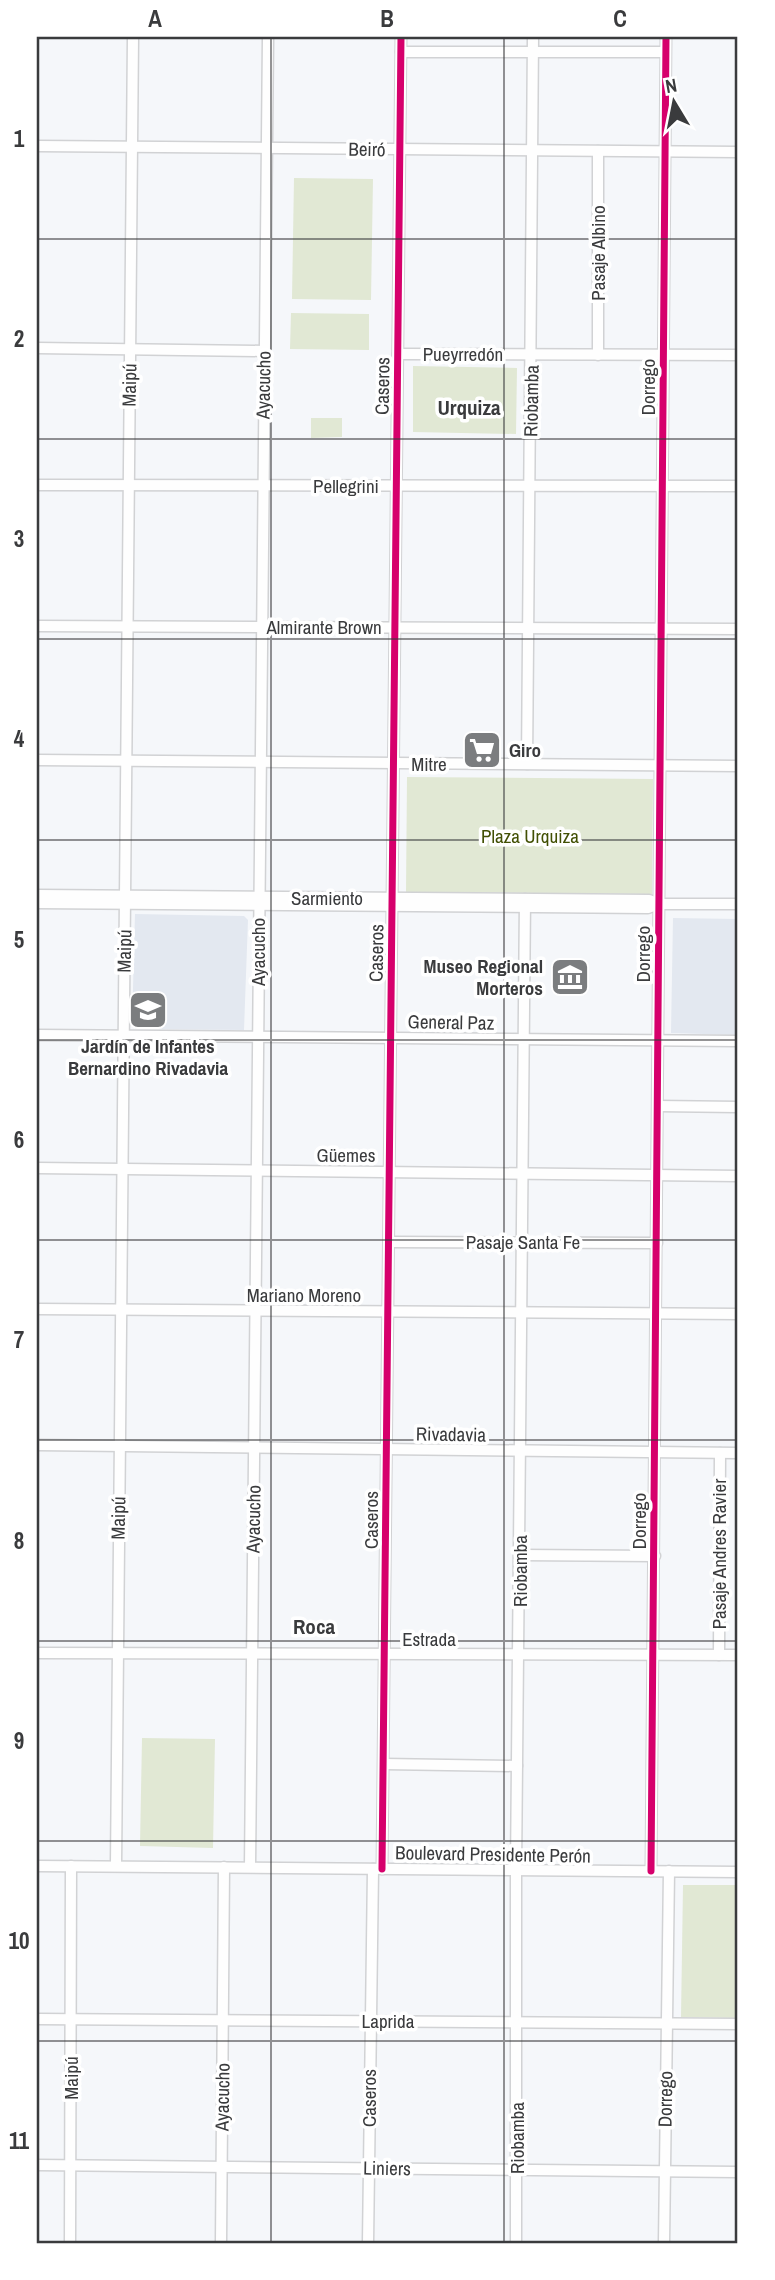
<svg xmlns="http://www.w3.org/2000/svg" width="775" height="2280" font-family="'Archivo Narrow',sans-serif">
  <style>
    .built { fill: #e3e8f0 }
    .green { fill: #e1e8d4 }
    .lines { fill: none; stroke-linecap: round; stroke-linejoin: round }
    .minor-casing { stroke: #d1d2d4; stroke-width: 13 }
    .minor { stroke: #fefefe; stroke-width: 10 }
    .cycleway-casing { stroke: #fff; stroke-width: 11 }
    .cycleway { stroke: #d6006c; stroke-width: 7 }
    .grid { fill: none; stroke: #3a3b3d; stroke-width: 2; stroke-opacity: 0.55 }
    .labels { text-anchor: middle; stroke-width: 7; stroke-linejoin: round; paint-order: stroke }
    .street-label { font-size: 19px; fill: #3a3b3d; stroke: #fff }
    .poi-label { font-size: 19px; font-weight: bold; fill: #3a3b3d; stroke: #fff; text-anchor: start }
    .park-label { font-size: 19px; fill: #425004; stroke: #fff }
    .neighbourhood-label { font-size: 21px; font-weight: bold; fill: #3a3b3d; stroke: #fff }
    .neatline { fill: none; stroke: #3a3b3d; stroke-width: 2.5 }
    .grid-label { font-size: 23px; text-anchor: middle; font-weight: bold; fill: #3a3b3d }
  </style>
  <rect width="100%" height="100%" fill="#f5f7fa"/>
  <!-- built -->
  <g class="built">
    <polygon points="135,914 244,916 248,920 244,1030 136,1029 132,1026"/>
    <polygon points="673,918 738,919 738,1035 671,1033"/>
  </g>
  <!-- green -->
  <g class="green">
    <polygon points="294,178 373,179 371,300 292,299"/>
    <polygon points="291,313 369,314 369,350 290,349"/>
    <polygon points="413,366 517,368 516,434 413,432"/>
    <polygon points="342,418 342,437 311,438 311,418"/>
    <polygon points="407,777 653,779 652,894 406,892"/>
    <polygon points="142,1738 215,1739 213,1848 140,1846"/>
    <polygon points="683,1885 738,1885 738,2018 681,2017"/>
  </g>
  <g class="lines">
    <!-- minor casing -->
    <g class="minor-casing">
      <g id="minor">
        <polyline points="401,52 665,52"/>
        <polyline points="37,146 738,152"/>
        <polyline points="598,151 598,355"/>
        <polyline points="37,348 264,351"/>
        <polyline points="398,354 738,355"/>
        <polyline points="37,485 738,486"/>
        <polyline points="37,626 738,629"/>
        <polyline points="37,760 738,766"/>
        <polyline points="527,764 533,37"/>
        <polyline points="37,895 649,900 659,904"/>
        <polyline points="37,903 648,908 659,904 738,904"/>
        <polyline points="37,1035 738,1041"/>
        <polyline points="658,1106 738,1107"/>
        <polyline points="37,1168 738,1176"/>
        <polyline points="389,1242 657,1243"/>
        <polyline points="37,1309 738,1314"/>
        <polyline points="37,1445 738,1453"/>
        <polyline points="520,1555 655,1556"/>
        <polyline points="37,1653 738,1655"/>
        <polyline points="719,1655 720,1453"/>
        <polyline points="384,1764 517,1766"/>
        <polyline points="37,1866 738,1872"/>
        <polyline points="116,1866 133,37"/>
        <polyline points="250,1867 268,37"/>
        <polyline points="382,1869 401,37"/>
        <polyline points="651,1871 666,37"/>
        <polyline points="37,2019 738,2024"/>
        <polyline points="37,2165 738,2172"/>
        <polyline points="70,2243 71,1866"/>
        <polyline points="221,2243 224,1867"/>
        <polyline points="368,2243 373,1869"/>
        <polyline points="516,2243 516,1870 525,899"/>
        <polyline points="664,2243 669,1871"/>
      </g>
    </g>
    <!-- minor -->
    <use href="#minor" class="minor"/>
    <!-- cycleway casing -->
    <g class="cycleway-casing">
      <g id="cycleway">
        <polyline points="382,1869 401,37"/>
        <polyline points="651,1871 666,37"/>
      </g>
    </g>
    <!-- cycleway -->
    <use href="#cycleway" class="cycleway"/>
  </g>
  <!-- grid -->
  <path class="grid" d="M271 37V2243M504 37V2243M37 239H738M37 439H738M37 639H738M37 840H738M37 1040H738M37 1240H738M37 1440H738M37 1641H738M37 1841H738M37 2041H738"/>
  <!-- icons -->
  <defs>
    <g id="supermarket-square" transform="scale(2.0125)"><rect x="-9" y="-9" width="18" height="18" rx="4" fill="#7b7d7f" stroke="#fff"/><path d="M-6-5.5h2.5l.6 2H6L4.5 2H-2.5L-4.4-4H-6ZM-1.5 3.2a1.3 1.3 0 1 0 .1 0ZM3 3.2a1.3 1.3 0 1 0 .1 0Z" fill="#fff"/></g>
    <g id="museum-square" transform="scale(2.0125)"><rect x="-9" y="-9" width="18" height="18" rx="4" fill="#7b7d7f" stroke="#fff"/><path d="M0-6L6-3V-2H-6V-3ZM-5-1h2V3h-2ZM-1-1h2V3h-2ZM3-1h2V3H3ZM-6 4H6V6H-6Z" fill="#fff"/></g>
    <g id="school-square" transform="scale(2.0125)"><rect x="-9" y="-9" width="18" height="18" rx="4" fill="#7b7d7f" stroke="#fff"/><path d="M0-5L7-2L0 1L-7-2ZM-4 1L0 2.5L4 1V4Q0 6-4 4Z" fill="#fff"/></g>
  </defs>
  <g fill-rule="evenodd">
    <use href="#supermarket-square" x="482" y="750"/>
    <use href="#museum-square" x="570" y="977"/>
    <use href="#school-square" x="148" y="1010"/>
  </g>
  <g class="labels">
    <!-- street labels -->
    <g class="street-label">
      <text transform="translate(367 149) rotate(1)" y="7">Beiró</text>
      <text transform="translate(598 253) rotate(-90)" y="7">Pasaje Albino</text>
      <text x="463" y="361">Pueyrredón</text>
      <text transform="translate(129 385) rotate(-89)" y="7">Maipú</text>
      <text transform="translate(263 385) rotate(-89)" y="7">Ayacucho</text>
      <text transform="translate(382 386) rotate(-89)" y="7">Caseros</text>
      <text transform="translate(648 387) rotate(-90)" y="7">Dorrego</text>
      <text transform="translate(531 401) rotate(-89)" y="7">Riobamba</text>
      <text x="346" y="493">Pellegrini</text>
      <text x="324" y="634">Almirante Brown</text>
      <text x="429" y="771">Mitre</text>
      <text x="327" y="905">Sarmiento</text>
      <text transform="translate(124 951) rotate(-89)" y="7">Maipú</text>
      <text transform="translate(258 952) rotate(-90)" y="7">Ayacucho</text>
      <text transform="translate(376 953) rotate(-89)" y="7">Caseros</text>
      <text transform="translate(643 954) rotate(-90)" y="7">Dorrego</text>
      <text transform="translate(451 1022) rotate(1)" y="7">General Paz</text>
      <text x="346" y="1162">Güemes</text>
      <text x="523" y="1249">Pasaje Santa Fe</text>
      <text x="304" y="1302">Mariano Moreno</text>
      <text transform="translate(451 1434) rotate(1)" y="7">Rivadavia</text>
      <text transform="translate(118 1518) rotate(-89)" y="7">Maipú</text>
      <text transform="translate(253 1519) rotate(-89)" y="7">Ayacucho</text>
      <text transform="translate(371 1520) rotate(-90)" y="7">Caseros</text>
      <text transform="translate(639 1521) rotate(-90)" y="7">Dorrego</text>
      <text transform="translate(719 1554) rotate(-90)" y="7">Pasaje Andres Ravier</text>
      <text transform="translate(520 1571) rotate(-90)" y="7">Riobamba</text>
      <text x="429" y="1646">Estrada</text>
      <text transform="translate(493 1854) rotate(1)" y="7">Boulevard Presidente Perón</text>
      <text x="388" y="2028">Laprida</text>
      <text transform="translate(71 2078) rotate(-90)" y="7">Maipú</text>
      <text transform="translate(222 2097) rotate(-89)" y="7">Ayacucho</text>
      <text transform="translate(369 2098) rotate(-90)" y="7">Caseros</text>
      <text transform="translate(665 2099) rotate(-89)" y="7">Dorrego</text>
      <text transform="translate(517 2138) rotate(-90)" y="7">Riobamba</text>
      <text transform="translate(387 2168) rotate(1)" y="7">Liniers</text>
    </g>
    <!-- poi labels -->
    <g class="poi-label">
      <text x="509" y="757">Giro</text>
      <text x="543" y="973" text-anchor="end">Museo Regional<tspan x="543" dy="22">Morteros</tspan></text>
      <text x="148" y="1053" text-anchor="middle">Jardín de Infantes<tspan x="148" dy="22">Bernardino Rivadavia</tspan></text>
    </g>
    <!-- park labels -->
    <g class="park-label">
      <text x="530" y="843">Plaza Urquiza</text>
    </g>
    <!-- neighbourhood labels -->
    <g class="neighbourhood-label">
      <text x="469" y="415">Urquiza</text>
      <text x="314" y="1634">Roca</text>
    </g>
  </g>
  <!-- border -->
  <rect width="775" height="2280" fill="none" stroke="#ffffff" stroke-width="77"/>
  <!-- north arrow -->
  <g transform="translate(674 102) rotate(350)" stroke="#ffffff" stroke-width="5" paint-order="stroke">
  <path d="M0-5L12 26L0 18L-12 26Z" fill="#3a3b3d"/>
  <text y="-10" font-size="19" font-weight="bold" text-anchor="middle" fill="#3a3b3d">N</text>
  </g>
  <rect x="38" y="38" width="698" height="2204" class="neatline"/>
  <g class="grid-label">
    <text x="155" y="27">A</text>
    <text x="387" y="27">B</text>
    <text x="620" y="27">C</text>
    <text x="19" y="147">1</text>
    <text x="19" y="347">2</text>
    <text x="19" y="547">3</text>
    <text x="19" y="747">4</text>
    <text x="19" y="948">5</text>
    <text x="19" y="1148">6</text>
    <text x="19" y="1348">7</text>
    <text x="19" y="1549">8</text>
    <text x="19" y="1749">9</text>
    <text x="19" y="1949">10</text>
    <text x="19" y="2149">11</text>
  </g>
</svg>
